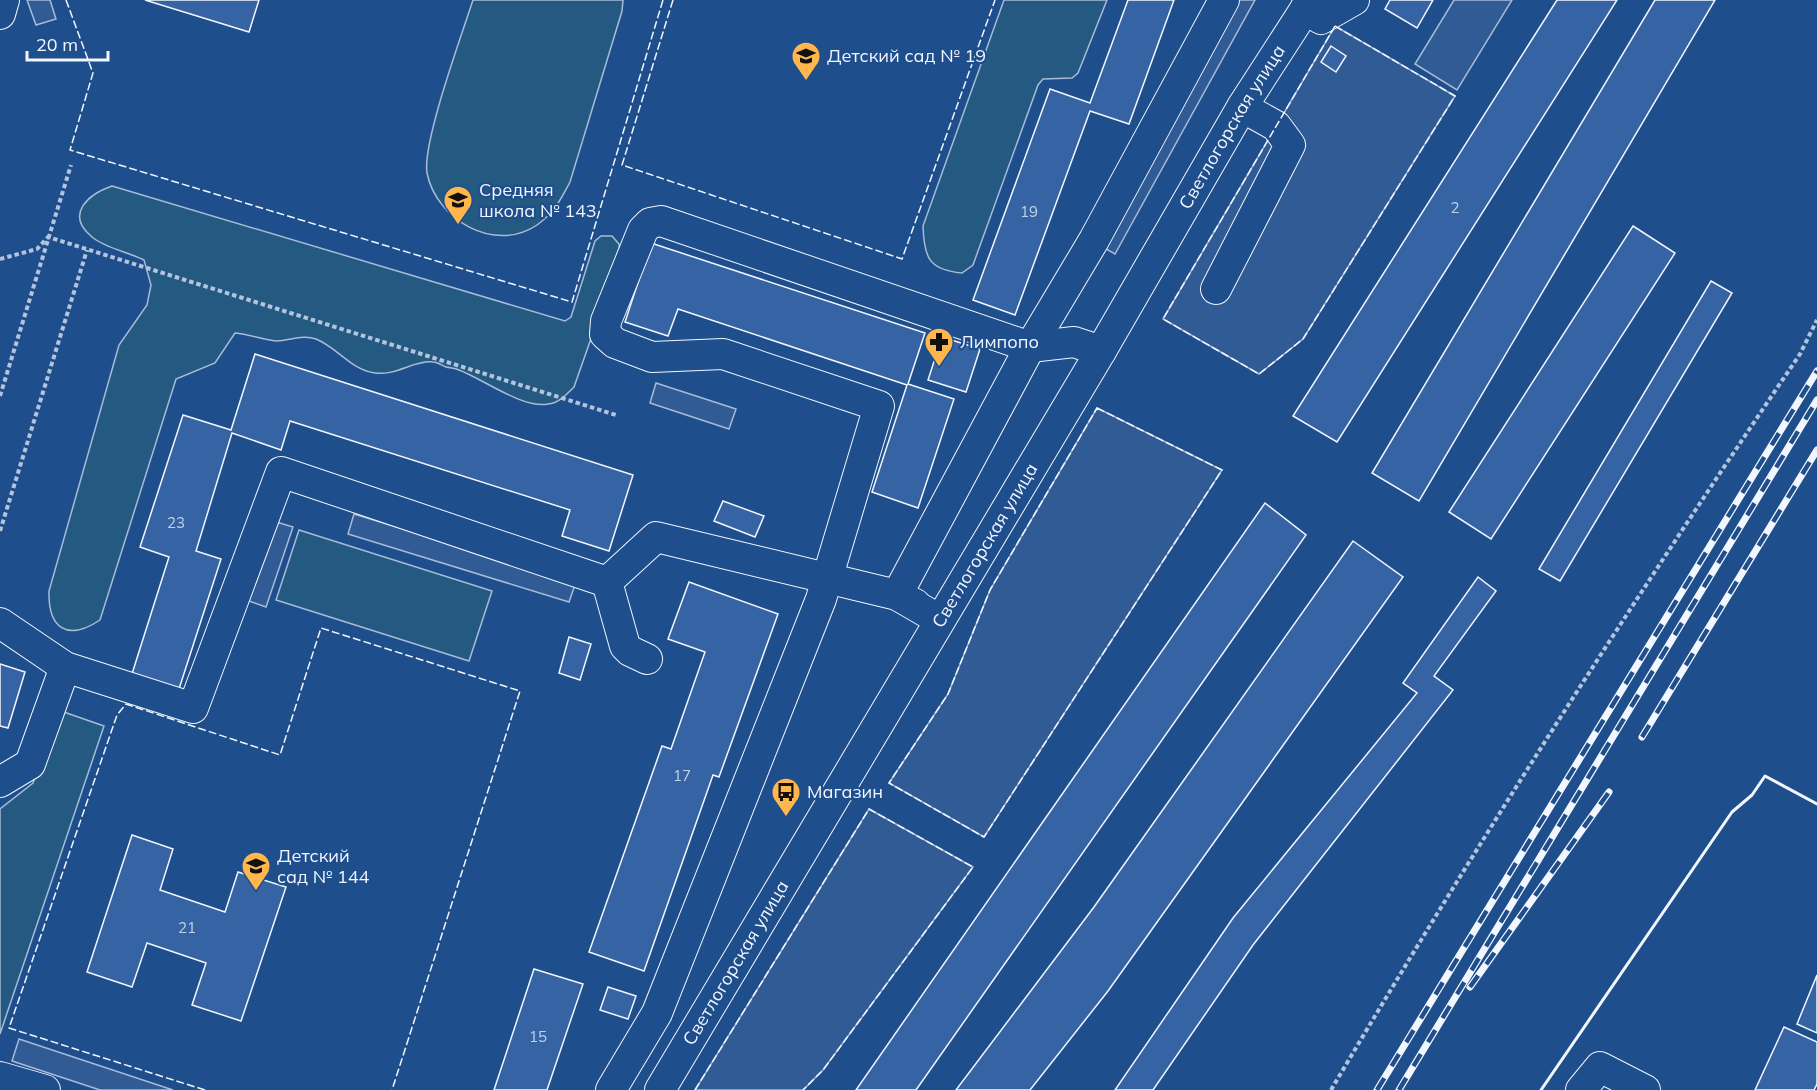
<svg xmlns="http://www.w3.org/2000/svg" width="1817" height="1090" font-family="Mulish,sans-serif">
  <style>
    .green { fill: #245a82; stroke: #a8bbd7; stroke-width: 1.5 }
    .parking { fill: #305b95; stroke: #a8bbd7; stroke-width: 1.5 }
    .building { fill: #3563a3; stroke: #f2f6ff; stroke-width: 1.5 }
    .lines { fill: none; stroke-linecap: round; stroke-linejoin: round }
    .minor-casing { stroke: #f2f6ff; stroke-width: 32 }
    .path { stroke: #b3c4dc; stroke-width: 4; stroke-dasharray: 4.5 3; stroke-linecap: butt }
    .minor { stroke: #1f4e8c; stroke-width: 30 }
    .rail-casing { stroke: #f2f6ff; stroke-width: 7 }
    .rail { stroke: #1f4e8c; stroke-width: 4.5; stroke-dasharray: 14; stroke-linecap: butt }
    .fence { stroke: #f2f6ff; stroke-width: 1.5; stroke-dasharray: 8 3; stroke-linecap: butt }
    .wall { stroke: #f2f6ff; stroke-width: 3 }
    .labels { text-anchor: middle; stroke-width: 4.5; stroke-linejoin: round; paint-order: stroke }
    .number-label { font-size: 15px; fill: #c3d1e8 }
    .poi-label { font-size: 18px; fill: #f2f6ff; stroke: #1f4e8c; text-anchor: start }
    .street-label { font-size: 18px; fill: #f2f6ff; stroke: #1f4e8c }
  </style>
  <rect width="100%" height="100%" fill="#1f4e8c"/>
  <!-- green -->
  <g class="green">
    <path d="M473 0H623L622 11 570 182C561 199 554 213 537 225 494 254 436 219 427 173 422 143 462 34 473 0Z"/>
    <path d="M1004 0H1107L1078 73 1072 78 1043 79 1038 85 973 265 962 273C929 270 924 258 923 226Z"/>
    <path d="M112 186 565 321 571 317 595 241 601 236H612L619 244 620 256 574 387C567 394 559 403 548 404 523 409 483 379 459 370 455 368 450 368 446 367 441 365 438 362 433 362 414 360 396 376 375 373 351 370 338 348 316 339 302 334 290 341 276 341 264 340 249 334 235 333L215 363 176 379 100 620C67 642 48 628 49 591L119 345 147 305 151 285 144 260C128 252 105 248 92 237 64 214 89 194 112 186Z"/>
    <polygon points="299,530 492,591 469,661 276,600"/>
    <polygon points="58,710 104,726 0,1034 0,809 33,783"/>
  </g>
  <!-- parking -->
  <g class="parking">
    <polygon points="27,0 50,0 56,19 36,25"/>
    <polygon points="1233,0 1255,0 1115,254 1099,245"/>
    <polygon points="1454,0 1512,0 1457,90 1415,64"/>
    <polygon points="1335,26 1455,96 1303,339 1259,374 1163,319"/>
    <polygon points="656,383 736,409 729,429 650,403"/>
    <polygon points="1097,408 1222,470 984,837 889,783 948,694 990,590"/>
    <polygon points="354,514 576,582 569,602 348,534"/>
    <polygon points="273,521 293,527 266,607 246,600"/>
    <polygon points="869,809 973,867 823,1070 803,1090 695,1090"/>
    <polygon points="19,1039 173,1090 100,1090 12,1061"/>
  </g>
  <!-- building -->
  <g class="building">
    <polygon points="145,0 259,0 249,32"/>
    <polygon points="1128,0 1174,0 1129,124 1090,111 1015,315 973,300 1050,89 1090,103"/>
    <polygon points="1390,0 1433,0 1417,28 1385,9"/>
    <polygon points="1557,0 1617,0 1337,442 1293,416"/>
    <polygon points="1655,0 1715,0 1419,501 1372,473"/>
    <polygon points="1331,46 1346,56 1336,72 1321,62"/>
    <polygon points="1633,226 1675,253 1491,539 1449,512"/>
    <polygon points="651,243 925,333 908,384 954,399 918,508 872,492 907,385 678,309 668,336 625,322"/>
    <polygon points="1711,281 1732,293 1560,581 1539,569"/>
    <polygon points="942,337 980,349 966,392 928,380"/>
    <polygon points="255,354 633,475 609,551 562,536 570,510 290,421 281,450 232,433 196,551 221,559 178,692 131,677 169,557 140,547 183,415 231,430"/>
    <polygon points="723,501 764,516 755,537 714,521"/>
    <polygon points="1265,503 1306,535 916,1090 856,1090"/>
    <polygon points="1353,541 1403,577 1108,991 1030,1090 956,1090 1094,907"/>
    <polygon points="1478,577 1496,591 1434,676 1453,690 1253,945 1153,1090 1115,1090 1233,918 1417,693 1403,683"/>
    <polygon points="689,582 778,614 719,777 713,775 644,971 589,952 662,746 671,749 705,652 668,639"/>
    <polygon points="569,637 591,644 580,680 559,673"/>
    <polygon points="0,664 25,672 8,728 0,726"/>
    <polygon points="132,835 173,849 160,890 225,912 238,872 286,887 241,1021 192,1005 206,963 147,943 132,987 87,972"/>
    <polygon points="534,969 583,984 547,1090 494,1090"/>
    <polygon points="1817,975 1817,1033 1797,1024"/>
    <polygon points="608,987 636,996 628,1019 600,1010"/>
    <polygon points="1784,1027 1817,1042 1817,1084 1814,1090 1755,1090"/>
  </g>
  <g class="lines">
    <!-- minor casing -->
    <g class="minor-casing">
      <g id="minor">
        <polyline points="1305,9 1321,19 1354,0"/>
        <polyline points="0,14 4,0"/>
        <polyline points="1216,289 1290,145 1276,126 1242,107"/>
        <polyline points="607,582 625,646 630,651 647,659"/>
        <polyline points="915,604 897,595 1030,347 1094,240 1224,0"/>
        <polyline points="0,623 65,667 193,708 281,472 607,582 656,537 897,595 940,620"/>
        <polyline points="0,782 30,764 65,667"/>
        <polyline points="0,1077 45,1090"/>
        <polyline points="611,1090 657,1013 821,599 879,406 723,354 652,357 615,343 605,334 606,321 643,230 650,223 661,221 1030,347 1074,342 1101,351"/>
        <path id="s1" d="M660 1090 1101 351 1242 107 1311 0"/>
        <polyline points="1581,1090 1600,1067 1645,1090"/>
      </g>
    </g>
    <!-- path -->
    <g class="path">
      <polyline points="0,259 37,249 48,237 616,415"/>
      <polyline points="0,396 71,165"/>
      <polyline points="0,531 87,250"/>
      <path d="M1331 1090C1479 839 1637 595 1800 354L1817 320"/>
    </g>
    <!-- minor -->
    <use href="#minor" class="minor"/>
    <!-- rail casing -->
    <g class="rail-casing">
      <g id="rail">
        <polyline points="1642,737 1817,450"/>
        <polyline points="1470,987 1609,792"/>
        <polyline points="1377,1090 1817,371"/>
        <polyline points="1399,1090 1817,400"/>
      </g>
    </g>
    <!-- rail -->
    <use href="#rail" class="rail"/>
    <!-- fence -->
    <g class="fence">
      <polyline points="66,0 93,73 70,150 572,302 663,0"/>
      <polyline points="673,0 622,165 902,259 995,0"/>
      <polygon points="1335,26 1455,96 1303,339 1259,374 1163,319"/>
      <polygon points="1097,408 1222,470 984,837 889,783 948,694 990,590"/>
      <polyline points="205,1090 9,1028 117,715 126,704 280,755 321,628 520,691 392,1090"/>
      <polyline points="695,1090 869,809 973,867 823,1070 803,1090"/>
    </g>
    <!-- wall -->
    <polyline class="wall" points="1541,1090 1732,812 1752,795 1765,776 1817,804"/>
  </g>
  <!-- icons -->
  <defs>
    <g id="school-pin" transform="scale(1.5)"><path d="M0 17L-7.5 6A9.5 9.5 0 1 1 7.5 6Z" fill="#ffb74d" stroke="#1f4e8c"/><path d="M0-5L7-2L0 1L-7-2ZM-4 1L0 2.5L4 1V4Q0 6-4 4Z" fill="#111"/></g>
    <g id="pharmacy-pin" transform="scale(1.5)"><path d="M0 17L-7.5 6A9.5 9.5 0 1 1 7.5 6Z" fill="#ffb74d" stroke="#1f4e8c"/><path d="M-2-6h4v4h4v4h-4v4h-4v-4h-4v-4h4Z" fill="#111"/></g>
    <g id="bus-pin" transform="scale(1.5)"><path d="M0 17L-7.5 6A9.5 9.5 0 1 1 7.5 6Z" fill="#ffb74d" stroke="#1f4e8c"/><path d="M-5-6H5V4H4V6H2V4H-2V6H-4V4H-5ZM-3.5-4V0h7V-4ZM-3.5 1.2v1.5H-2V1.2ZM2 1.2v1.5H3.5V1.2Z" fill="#111"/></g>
  </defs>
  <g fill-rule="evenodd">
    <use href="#school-pin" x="806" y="56"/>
    <use href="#school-pin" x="458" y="200"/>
    <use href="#pharmacy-pin" x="939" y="342"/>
    <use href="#bus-pin" x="786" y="792"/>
    <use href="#school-pin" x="256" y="866"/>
  </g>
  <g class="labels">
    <!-- number labels -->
    <g class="number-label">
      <text x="1455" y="213">2</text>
      <text x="1029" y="217">19</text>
      <text x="176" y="528">23</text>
      <text x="682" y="781">17</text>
      <text x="187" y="933">21</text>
      <text x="538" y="1042">15</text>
    </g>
    <!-- poi labels -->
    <g class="poi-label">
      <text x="827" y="62">Детский сад № 19</text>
      <text x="479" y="196">Средняя<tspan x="479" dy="21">школа № 143</tspan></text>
      <text x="960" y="348">Лимпопо</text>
      <text x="807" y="798">Магазин</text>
      <text x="277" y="862">Детский<tspan x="277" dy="21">сад № 144</tspan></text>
    </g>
    <!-- street labels -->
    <g class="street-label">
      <text dy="6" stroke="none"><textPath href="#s1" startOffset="1120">Светлогорская улица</textPath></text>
      <text dy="6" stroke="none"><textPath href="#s1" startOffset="634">Светлогорская улица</textPath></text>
      <text dy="6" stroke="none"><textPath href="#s1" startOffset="148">Светлогорская улица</textPath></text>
    </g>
  </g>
  <!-- scale -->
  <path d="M27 51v9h81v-9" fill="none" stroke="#f2f6ff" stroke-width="3"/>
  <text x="36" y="51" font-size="18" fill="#f2f6ff" stroke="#1f4e8c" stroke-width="4.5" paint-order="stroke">20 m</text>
</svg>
